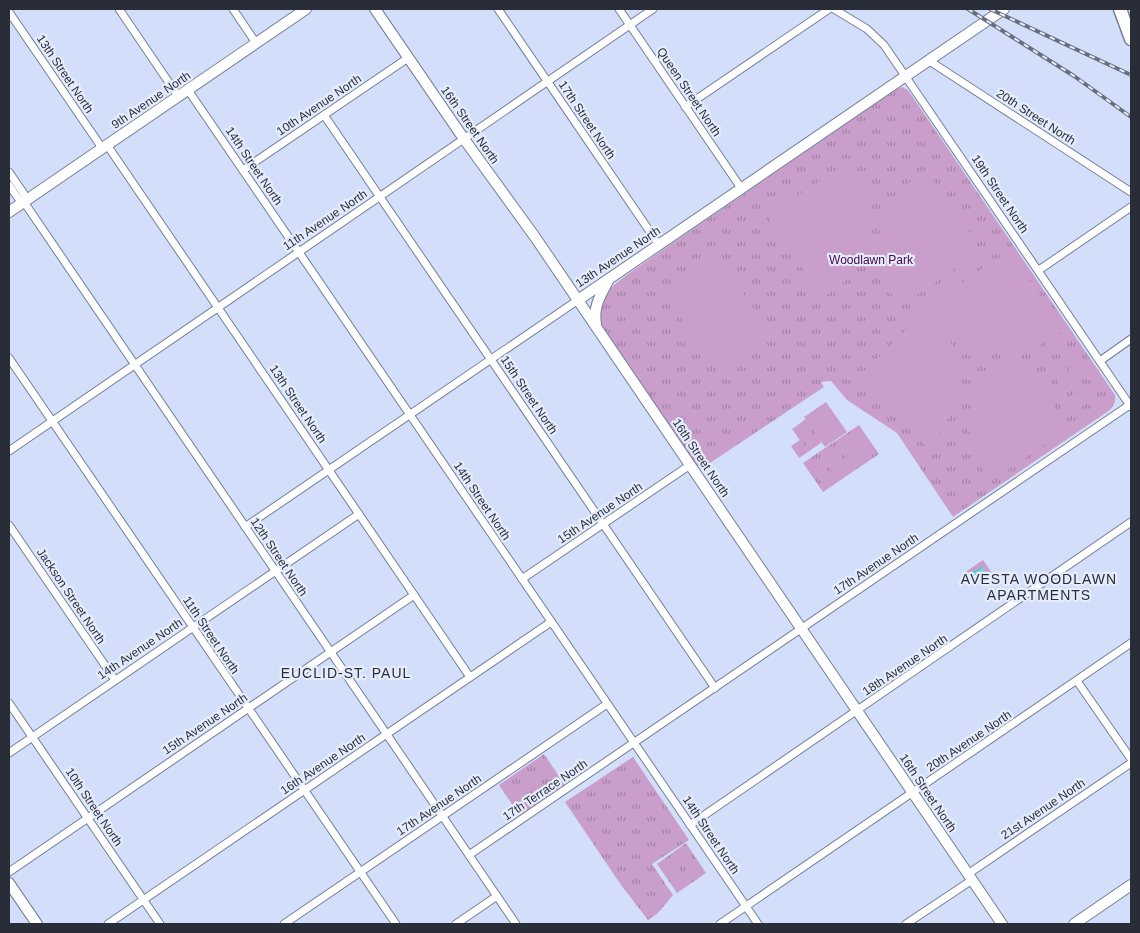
<svg xmlns="http://www.w3.org/2000/svg" width="1140" height="933" font-family="Arial,sans-serif">
  <style>
    .park { fill: url(#park-tufts) }
    .pitch { fill: #c99eca }
    .water { fill: url(#water-waves) }
    .lines { fill: none; stroke-linecap: round; stroke-linejoin: round }
    .street-casing { stroke: #747f96; stroke-width: 9 }
    .secondary-casing { stroke: #747f96; stroke-width: 12 }
    .highway-casing { stroke: #747f96; stroke-width: 15 }
    .street { stroke: #fff; stroke-width: 7 }
    .secondary { stroke: #fff; stroke-width: 10 }
    .highway { stroke: #fff; stroke-width: 12 }
    .rail-casing { stroke: #676e7e; stroke-width: 4 }
    .rail { stroke: #e5ecfc; stroke-width: 2; stroke-dasharray: 5.5; stroke-linecap: butt }
    .labels { text-anchor: middle; stroke-width: 4.5; stroke-linejoin: round; paint-order: stroke }
    .street-label { font-size: 12px; fill: #292d37; stroke: #e5ecfc }
    .park-label { font-size: 12px; fill: #46054a; stroke: #e5ecfc }
    .neighbourhood-label { font-size: 14px; letter-spacing: 1px; fill: #292d37; stroke: #e5ecfc }
  </style>
  <defs>
    <pattern id="park-tufts" width="24" height="20" patternUnits="userSpaceOnUse" patternTransform="scale(1.25)"><rect width="24" height="20" fill="#c99eca"/><path d="M3 7l-1-3M5 7V3M7 7l1-3M15 17l-1-3M17 17v-4M19 17l1-3" fill="none" stroke="#a381a5"/></pattern>
    <pattern id="water-waves" width="16" height="10" patternUnits="userSpaceOnUse" patternTransform="scale(1.25)"><rect width="16" height="10" fill="#70d5e0"/><path d="M0 5q4-4 8 0t8 0" fill="none" stroke="#61b7c1"/></pattern>
  </defs>
  <rect width="100%" height="100%" fill="#d3dffa"/>
  <!-- park -->
  <g class="park">
    <path d="M902 87 908 90 1115 395C1116 401 1114 405 1110 410L953 517 897 433 847 400 831 381 821 382 824 387 710 463H703L697 467 603 327C600 319 598 307 602 299 609 285 638 268 651 258L895 90Z"/>
    <polygon points="806,419 822,442 808,452 792,429"/>
    <polygon points="859,425 879,454 823,492 803,463"/>
    <polygon points="544,754 565,785 520,816 499,785"/>
    <polygon points="633,757 689,840 652,864 673,895 658,913 648,920 621,885 565,802"/>
    <polygon points="686,843 706,873 677,893 657,864"/>
  </g>
  <!-- pitch -->
  <g class="pitch">
    <path d="M850 161C855 168 861 176 864 184 877 216 868 255 846 280 839 287 832 292 824 297 816 286 770 229 770 220 770 215 772 213 775 210Z"/>
    <path d="M925 170 976 241 977 247 975 255 899 307C864 254 873 206 925 170Z"/>
    <path d="M1009 251 1063 330C1054 337 1044 344 1033 348 1006 358 970 350 948 332 940 324 933 314 927 305Z"/>
    <polygon points="717,255 772,335 718,372 663,292"/>
    <path d="M926 310C933 319 942 327 948 337 969 376 957 418 927 447L861 382V378L863 373Z"/>
    <path d="M1019 354 1069 428 990 482C980 466 970 447 969 428 968 393 984 361 1019 354Z"/>
    <polygon points="1074,365 1083,378 1076,382 1068,369"/>
    <polygon points="1061,373 1070,386 1063,390 1055,377"/>
    <polygon points="1088,384 1097,397 1090,402 1081,389"/>
    <polygon points="1075,393 1084,406 1077,410 1069,397"/>
    <polygon points="826,402 847,432 825,447 804,417"/>
    <polygon points="858,432 872,451 863,457 849,438"/>
    <polygon points="800,440 808,452 799,458 791,446"/>
    <polygon points="846,440 860,459 851,465 837,446"/>
    <polygon points="830,451 844,470 835,476 822,457"/>
    <polygon points="818,459 831,478 823,485 809,465"/>
    <polygon points="983,560 992,573 973,586 964,573"/>
    <polygon points="687,850 700,869 691,875 678,856"/>
    <polygon points="672,860 686,879 677,885 663,866"/>
  </g>
  <!-- water -->
  <polygon class="water" points="981,566 985,568 983,575 972,579 970,575 972,571 978,570"/>
  <g class="lines">
    <!-- street casing -->
    <g class="street-casing">
      <g id="street">
        <polyline points="119,9 178,96"/>
        <polyline points="233,9 256,43"/>
        <polyline points="498,9 659,245"/>
        <polyline points="619,9 741,188"/>
        <polyline points="834,9 867,29 884,45 1131,407"/>
        <polyline points="9,12 102,148"/>
        <polyline points="928,60 1131,192"/>
        <polyline points="188,90 758,924"/>
        <polyline points="685,107 829,9"/>
        <polyline points="324,115 715,688"/>
        <polyline points="107,145 470,677"/>
        <polyline points="243,170 408,58"/>
        <polyline points="9,172 24,194 24,202"/>
        <polyline points="9,185 18,198 24,202 516,924"/>
        <polyline points="1039,270 1131,207"/>
        <polyline points="9,358 396,924"/>
        <polyline points="1100,361 1131,339"/>
        <polyline points="9,451 653,9"/>
        <polyline points="9,525 115,680"/>
        <polyline points="245,527 578,300"/>
        <polyline points="522,579 690,465"/>
        <polyline points="1077,681 1131,759"/>
        <polyline points="9,703 160,924"/>
        <polyline points="9,753 359,514"/>
        <polyline points="690,825 1131,522"/>
        <polyline points="469,855 1131,404"/>
        <polyline points="9,872 414,595"/>
        <polyline points="968,874 1131,763"/>
        <polyline points="108,924 551,622"/>
        <polyline points="284,924 607,704"/>
        <polyline points="456,924 497,896"/>
        <polyline points="720,924 1131,643"/>
        <polyline points="906,924 972,880"/>
      </g>
    </g>
    <!-- secondary casing -->
    <g class="secondary-casing">
      <g id="secondary">
        <polyline points="375,9 464,139 535,237 1002,924"/>
        <polyline points="9,212 306,9"/>
        <polyline points="578,300 1004,9"/>
        <path d="M596 324C593 307 600 296 608 281"/>
        <polyline points="9,883 37,924"/>
        <polyline points="1074,924 1131,885"/>
      </g>
    </g>
    <!-- highway casing -->
    <g class="highway-casing">
      <polyline id="highway" points="1120,9 1131,39"/>
    </g>
    <!-- street -->
    <use href="#street" class="street"/>
    <!-- secondary -->
    <use href="#secondary" class="secondary"/>
    <!-- highway -->
    <use href="#highway" class="highway"/>
    <!-- rail casing -->
    <g class="rail-casing">
      <g id="rail">
        <polyline points="968,9 1074,76 1131,117"/>
        <polyline points="990,9 1131,75"/>
      </g>
    </g>
    <!-- rail -->
    <use href="#rail" class="rail"/>
  </g>
  <g class="labels">
    <!-- street labels -->
    <g class="street-label">
      <text transform="translate(65 74) rotate(56)" y="4">13th Street North</text>
      <text transform="translate(689 92) rotate(56)" y="4">Queen Street North</text>
      <text transform="translate(151 100) rotate(-34)" y="4">9th Avenue North</text>
      <text transform="translate(319 105) rotate(-34)" y="4">10th Avenue North</text>
      <text transform="translate(1036 117) rotate(33)" y="4">20th Street North</text>
      <text transform="translate(587 120) rotate(56)" y="4">17th Street North</text>
      <text transform="translate(470 125) rotate(55)" y="4">16th Street North</text>
      <text transform="translate(254 166) rotate(56)" y="4">14th Street North</text>
      <text transform="translate(1000 194) rotate(56)" y="4">19th Street North</text>
      <text transform="translate(325 220) rotate(-34)" y="4">11th Avenue North</text>
      <text transform="translate(618 257) rotate(-34)" y="4">13th Avenue North</text>
      <text transform="translate(529 395) rotate(56)" y="4">15th Street North</text>
      <text transform="translate(298 404) rotate(56)" y="4">13th Street North</text>
      <text transform="translate(701 458) rotate(56)" y="4">16th Street North</text>
      <text transform="translate(482 501) rotate(56)" y="4">14th Street North</text>
      <text transform="translate(600 513) rotate(-34)" y="4">15th Avenue North</text>
      <text transform="translate(279 557) rotate(56)" y="4">12th Street North</text>
      <text transform="translate(876 564) rotate(-34)" y="4">17th Avenue North</text>
      <text transform="translate(71 596) rotate(56)" y="4">Jackson Street North</text>
      <text transform="translate(211 635) rotate(56)" y="4">11th Street North</text>
      <text transform="translate(140 649) rotate(-34)" y="4">14th Avenue North</text>
      <text transform="translate(905 665) rotate(-34)" y="4">18th Avenue North</text>
      <text transform="translate(205 724) rotate(-34)" y="4">15th Avenue North</text>
      <text transform="translate(969 741) rotate(-34)" y="4">20th Avenue North</text>
      <text transform="translate(323 764) rotate(-34)" y="4">16th Avenue North</text>
      <text transform="translate(545 790) rotate(-34)" y="4">17th Terrace North</text>
      <text transform="translate(928 793) rotate(56)" y="4">16th Street North</text>
      <text transform="translate(439 805) rotate(-34)" y="4">17th Avenue North</text>
      <text transform="translate(94 807) rotate(56)" y="4">10th Street North</text>
      <text transform="translate(1043 809) rotate(-34)" y="4">21st Avenue North</text>
      <text transform="translate(711 835) rotate(56)" y="4">14th Street North</text>
    </g>
    <!-- park labels -->
    <g class="park-label">
      <text x="871" y="264">Woodlawn Park</text>
    </g>
    <!-- neighbourhood labels -->
    <g class="neighbourhood-label">
      <text x="1039" y="584">AVESTA WOODLAWN<tspan x="1039" dy="16">APARTMENTS</tspan></text>
      <text x="346" y="678">EUCLID-ST. PAUL</text>
    </g>
  </g>
  <!-- border -->
  <rect width="1140" height="933" fill="none" stroke="#292d37" stroke-width="20"/>
</svg>
